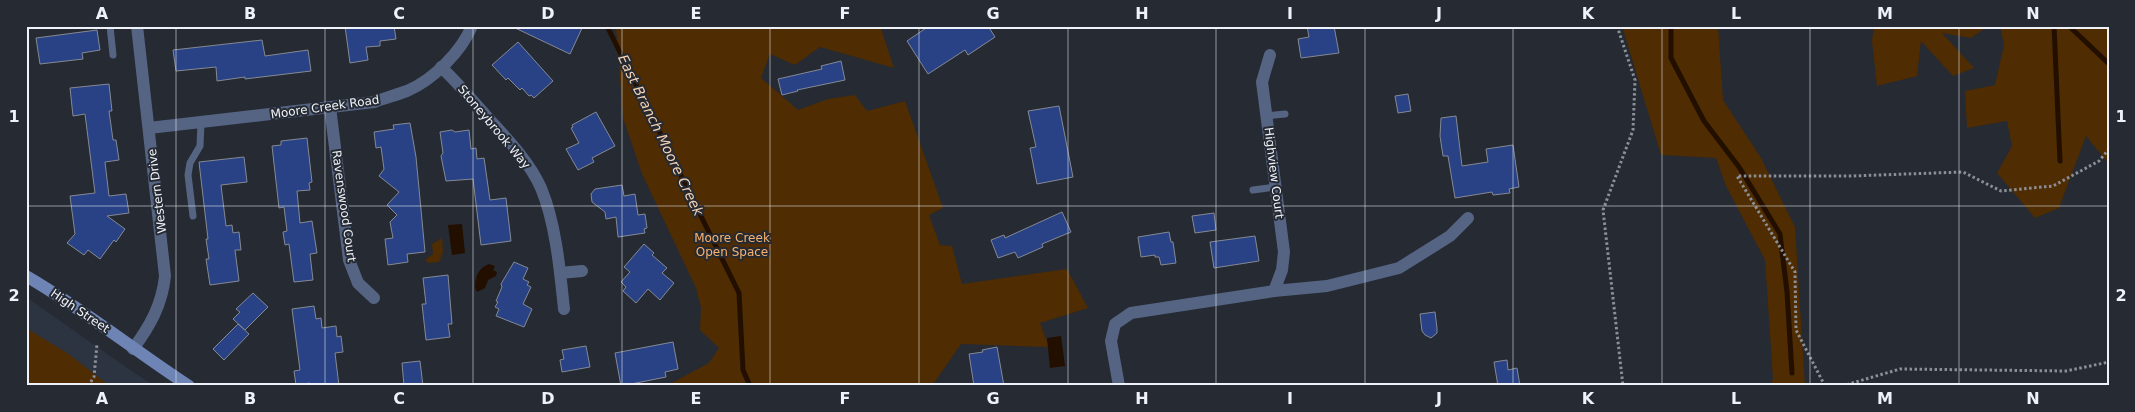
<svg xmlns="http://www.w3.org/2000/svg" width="2135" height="412" font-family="'DejaVu Sans',sans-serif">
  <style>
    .built { fill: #2c3341 }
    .green { fill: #4f2c01 }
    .water { fill: #220f00 }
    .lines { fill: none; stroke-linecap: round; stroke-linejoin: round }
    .stream { stroke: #220f00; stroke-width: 5 }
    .building { fill: #294285; stroke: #848994 }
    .path { stroke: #8b8f96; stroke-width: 3; stroke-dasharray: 2.5 2.5; stroke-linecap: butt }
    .service { stroke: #566483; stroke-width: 7 }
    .minor { stroke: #566483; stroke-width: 12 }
    .tertiary { stroke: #566483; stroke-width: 12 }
    .secondary { stroke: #6e84b5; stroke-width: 12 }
    .grid { fill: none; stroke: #eff2f8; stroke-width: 1; stroke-opacity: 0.55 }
    .labels { text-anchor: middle; stroke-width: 4; stroke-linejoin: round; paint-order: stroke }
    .street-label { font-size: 12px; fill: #eff2f8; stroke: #252a33 }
    .park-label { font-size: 12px; fill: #f9b370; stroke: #252a33 }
    .water-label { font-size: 14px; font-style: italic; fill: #f5d1b1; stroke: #252a33 }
    .neatline { fill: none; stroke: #eff2f8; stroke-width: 2 }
    .grid-label { font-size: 16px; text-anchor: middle; font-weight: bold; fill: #eff2f8 }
  </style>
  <rect width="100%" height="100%" fill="#252a33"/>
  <!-- built -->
  <polygon class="built" points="26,297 133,372 155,386 26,386"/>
  <!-- green -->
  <g class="green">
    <polygon points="616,26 880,26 894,68 820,47 795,65 770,54 761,78 798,110 828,99 855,95 867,111 905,101 943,208 929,215 940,245 952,246 962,284 1067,269 1088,308 1040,323 1049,347 961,344 932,386 666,386 709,363 719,348 700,330 701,308 696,288 642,174 623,118"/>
    <polygon points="1622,26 1718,26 1723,100 1761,158 1795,227 1805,386 1770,386 1773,379 1765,260 1726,186 1716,158 1661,155"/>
    <polygon points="1874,26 1988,26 1971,38 1942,33 1974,68 1953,76 1921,41 1917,76 1877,86 1872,41"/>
    <polygon points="2000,26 2107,26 2109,33 2109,164 2086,136 2059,208 2035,218 1997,173 2012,146 2007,121 1967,128 1965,91 1995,85 2004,45"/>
    <polygon points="442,238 443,252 439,262 428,263 425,260 433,254 432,244"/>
    <polygon points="26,328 67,353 110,386 26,386"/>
  </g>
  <!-- water -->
  <g class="water">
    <polygon points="462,224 465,253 452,255 448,225"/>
    <path d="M489 264 495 266 493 270 497 272 496 276 488 280 485 288 477 292 475 288C475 277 478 268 489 264Z"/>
    <polygon points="1061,336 1065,366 1050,368 1047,338"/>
  </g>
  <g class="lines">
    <!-- stream -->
    <g class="stream">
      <polyline points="607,26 739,293 743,370 750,386"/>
      <polyline points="1671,26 1671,58 1704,121 1739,167 1780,234 1787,292 1792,373"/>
      <polyline points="2054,26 2060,161"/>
      <polyline points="2069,26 2109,64"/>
    </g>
  </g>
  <!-- building -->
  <g class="building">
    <polygon points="345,26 394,26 396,39 380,41 380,46 366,47 368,60 350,63"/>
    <polygon points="511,26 583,26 570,54"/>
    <polygon points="929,26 988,26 995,37 968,55 965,50 928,74 907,41"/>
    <polygon points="1307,26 1334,26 1339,53 1301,58 1298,39 1309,37"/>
    <polygon points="97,30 100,50 82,53 83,59 40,64 36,38"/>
    <polygon points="262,40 265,56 308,50 311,71 245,79 245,77 217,81 216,67 176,71 173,50"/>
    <polygon points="518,42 553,81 534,98 531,95 529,96 522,88 520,90 508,78 506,80 492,65"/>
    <polygon points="841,61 845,80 797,90 798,91 782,95 778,79 822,69 821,66"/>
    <polygon points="109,84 112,111 109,111 113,140 116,140 119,160 105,162 109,196 126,194 129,213 107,216 125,229 116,242 114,240 100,259 88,250 84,255 67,243 75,234 70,196 95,193 85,114 73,116 70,88"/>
    <polygon points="1408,94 1411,111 1398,113 1395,96"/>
    <polygon points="1059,106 1073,177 1037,184 1030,148 1036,147 1028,111"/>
    <polygon points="596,112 615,146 592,158 594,162 578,170 566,149 579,143 571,128 573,127 572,125"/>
    <polygon points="1456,116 1462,166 1488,162 1486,149 1513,145 1519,187 1509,189 1510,193 1493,195 1492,192 1455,198 1448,156 1443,156 1440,136 1441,118"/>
    <polygon points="410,123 416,157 425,252 407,254 408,262 388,265 385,239 393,238 390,222 397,215 387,205 399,192 379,176 384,169 381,147 376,148 374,132 394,129 393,125"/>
    <polygon points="452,130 455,132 469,130 471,149 476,148 477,159 484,158 490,200 506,198 511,241 481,245 473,179 446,181 441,156 443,153 440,132"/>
    <polygon points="307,138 312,182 309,183 310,190 297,191 300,223 312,221 317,253 310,254 313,280 294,282 289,244 285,245 283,232 287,231 284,207 279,208 272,146 281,145 281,141"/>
    <polygon points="244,157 247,182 221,185 226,226 232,225 233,233 239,232 241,250 235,250 239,281 210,285 206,259 209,259 206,239 208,239 199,162"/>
    <polygon points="622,185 624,196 635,194 638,215 645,214 647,228 644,229 645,233 618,237 616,217 606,219 605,212 592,202 591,194 595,189"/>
    <polygon points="1062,212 1071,232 1042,244 1043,247 1018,258 1015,252 998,258 991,240 1004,235 1005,238"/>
    <polygon points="1214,213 1216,230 1195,233 1192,216"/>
    <polygon points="1169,232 1171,242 1173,242 1176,263 1161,265 1159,257 1155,257 1155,255 1141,257 1138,237"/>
    <polygon points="1255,236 1259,261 1214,268 1210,242"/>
    <polygon points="644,244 654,253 652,255 667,268 662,273 674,283 660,300 648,289 636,303 623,291 626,287 621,282 630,272 624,267"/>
    <polygon points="514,262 528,268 523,279 529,282 527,285 531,287 523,304 532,309 524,327 496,316 499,309 495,307 498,302 496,301 502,287 501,284"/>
    <polygon points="448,275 452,324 448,324 450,337 426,340 422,304 426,304 423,278"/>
    <polygon points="253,293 268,307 245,330 233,319 240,312 236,309"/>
    <polygon points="314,306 316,319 321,318 322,328 336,326 337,337 341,336 343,352 335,353 339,386 310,386 310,383 296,385 294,371 300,370 292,309"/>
    <polygon points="1435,312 1437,328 1437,333 1431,338 1425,335 1422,331 1420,314"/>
    <polygon points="238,324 249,334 224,360 213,349"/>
    <polygon points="673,342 678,369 665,372 666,377 621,386 615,353"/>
    <polygon points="586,346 590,367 562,372 560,360 564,359 562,350"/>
    <polygon points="997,347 1004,386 974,386 969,354 983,352 982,350"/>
    <polygon points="1507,360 1508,370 1517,368 1520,386 1498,386 1494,362"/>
    <polygon points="420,361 423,386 404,386 402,363"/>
  </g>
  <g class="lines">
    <!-- path -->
    <g class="path">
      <polyline points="1617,26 1635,80 1633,130 1603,210 1623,386"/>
      <polyline points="88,386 94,377 97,344"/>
      <polyline points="1825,386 1796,330 1795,272 1737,176 1851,176 1963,172 2001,191 2053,186 2099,161 2109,149"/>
      <polyline points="1842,386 1900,369 2066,371 2109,362"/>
    </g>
    <!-- service -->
    <g class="service">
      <polyline points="110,26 113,55"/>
      <polyline points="1266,116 1285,114"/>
      <polyline points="1253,190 1276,187"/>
      <polyline points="193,216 188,175 190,163 200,146 201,123"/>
    </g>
    <!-- minor -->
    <g class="minor">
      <path d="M441 67C458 83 473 101 488 118 507 139 529 161 541 188 556 224 560 271 564 309"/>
      <polyline points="330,107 349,260 358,283 374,298"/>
      <path d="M149 128 374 102C385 98 396 95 407 91 433 80 461 52 472 26"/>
      <polyline points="560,273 582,271"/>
      <polyline points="1274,291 1327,286 1399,268 1450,236 1468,218"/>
      <polyline points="1119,386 1111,341 1115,324 1131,313 1274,291 1282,270 1284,252 1262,82 1270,55"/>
    </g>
    <!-- tertiary -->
    <path class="tertiary" d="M133 349C150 326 162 305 165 276L137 26"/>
    <!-- secondary -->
    <path class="secondary" d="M26 276C83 309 134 350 189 386"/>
  </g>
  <!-- grid -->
  <path class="grid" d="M176 26V386M325 26V386M473 26V386M622 26V386M770 26V386M919 26V386M1068 26V386M1216 26V386M1365 26V386M1513 26V386M1662 26V386M1810 26V386M1959 26V386M26 206H2109"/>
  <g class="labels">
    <!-- street labels -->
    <g class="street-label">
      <text transform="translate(325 107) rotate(-8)" y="4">Moore Creek Road</text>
      <text transform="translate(494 127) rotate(50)" y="4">Stoneybrook Way</text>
      <text transform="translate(1274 173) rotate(83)" y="4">Highview Court</text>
      <text transform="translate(157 191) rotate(-97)" y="4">Western Drive</text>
      <text transform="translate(344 206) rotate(82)" y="4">Ravenswood Court</text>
      <text transform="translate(80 311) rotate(34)" y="4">High Street</text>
    </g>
    <!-- park labels -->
    <g class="park-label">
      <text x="732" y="242">Moore Creek<tspan x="732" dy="14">Open Space</tspan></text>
    </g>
    <!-- water labels -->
    <g class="water-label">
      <text transform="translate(661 135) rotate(64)" y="5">East Branch Moore Creek</text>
    </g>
  </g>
  <!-- border -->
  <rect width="2135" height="412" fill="none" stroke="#252a33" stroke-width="55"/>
  <rect x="28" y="28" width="2080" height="356" class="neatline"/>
  <g class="grid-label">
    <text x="102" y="19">A</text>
    <text x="250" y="19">B</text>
    <text x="399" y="19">C</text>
    <text x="548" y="19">D</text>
    <text x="696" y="19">E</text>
    <text x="845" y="19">F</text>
    <text x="993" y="19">G</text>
    <text x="1142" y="19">H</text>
    <text x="1290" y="19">I</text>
    <text x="1439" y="19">J</text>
    <text x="1588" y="19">K</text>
    <text x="1736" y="19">L</text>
    <text x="1885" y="19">M</text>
    <text x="2033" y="19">N</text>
    <text x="14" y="122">1</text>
    <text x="2121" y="122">1</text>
    <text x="14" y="301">2</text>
    <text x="2121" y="301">2</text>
    <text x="102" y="404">A</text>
    <text x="250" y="404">B</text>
    <text x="399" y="404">C</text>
    <text x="548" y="404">D</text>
    <text x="696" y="404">E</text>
    <text x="845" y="404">F</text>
    <text x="993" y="404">G</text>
    <text x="1142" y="404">H</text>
    <text x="1290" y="404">I</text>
    <text x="1439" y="404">J</text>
    <text x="1588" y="404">K</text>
    <text x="1736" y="404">L</text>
    <text x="1885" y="404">M</text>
    <text x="2033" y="404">N</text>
  </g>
</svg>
